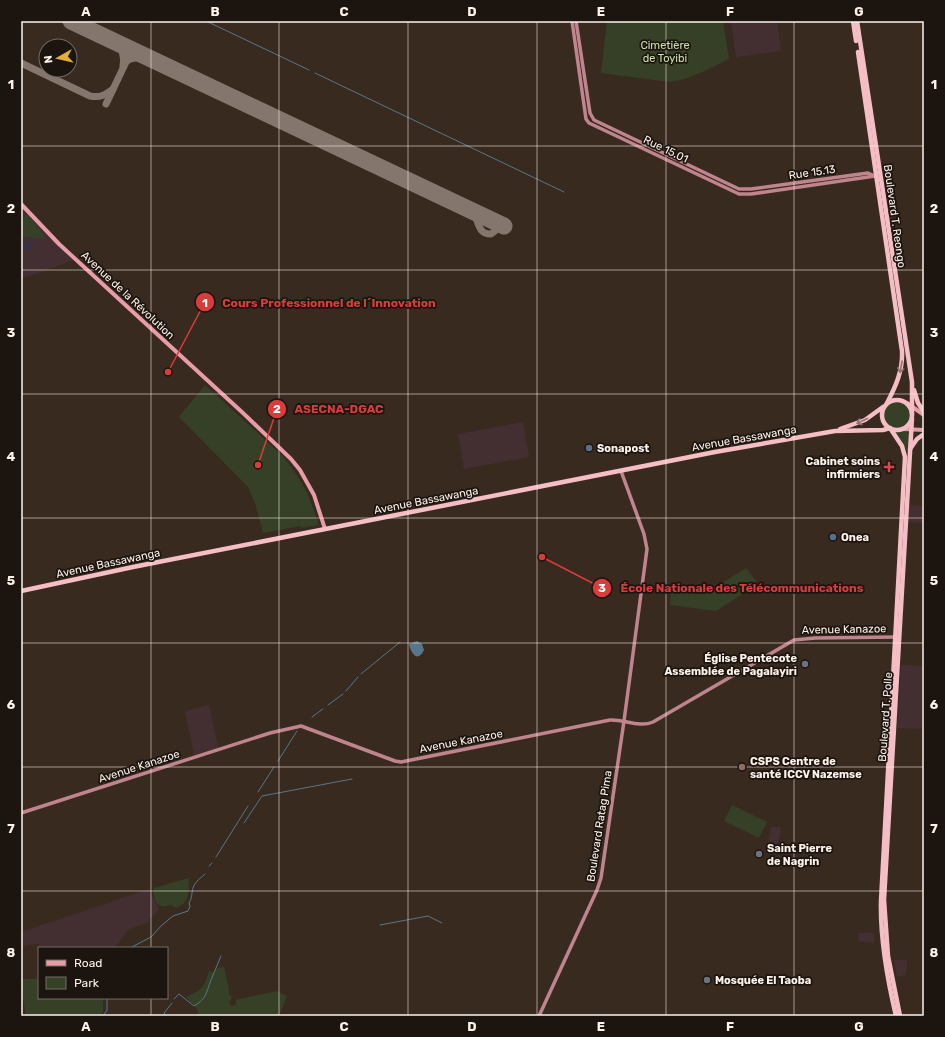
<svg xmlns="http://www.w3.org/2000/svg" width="945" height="1037" font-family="Rubik,sans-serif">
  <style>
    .commercial { fill: #432f31 }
    .medical { fill: #373243 }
    .green { fill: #364026 }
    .water { fill: #567689 }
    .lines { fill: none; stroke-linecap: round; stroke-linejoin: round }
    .stream { stroke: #567689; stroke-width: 1 }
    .taxiway { stroke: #84766c; stroke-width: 7 }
    .runway { stroke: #84766c; stroke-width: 17 }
    .secondary { stroke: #bf848d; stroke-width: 3.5 }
    .primary { stroke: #e79ca7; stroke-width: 4 }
    .highway { stroke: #f5bec5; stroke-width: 4.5 }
    .oneway { stroke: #937273 }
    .grid { fill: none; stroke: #fdf3eb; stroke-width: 1; stroke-opacity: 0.55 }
    .service-dot { fill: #5c6f8a; stroke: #1b140f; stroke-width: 1.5 }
    .health-dot { fill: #e0444e; stroke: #1b140f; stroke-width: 1.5 }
    .worship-dot { fill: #6b7280; stroke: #1b140f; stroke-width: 1.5 }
    .education-dot { fill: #8d6e63; stroke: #1b140f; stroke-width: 1.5 }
    .labels { text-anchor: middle; stroke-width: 3.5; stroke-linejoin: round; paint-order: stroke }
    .park-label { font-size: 11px; fill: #cce1aa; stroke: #1b140f }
    .street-label { font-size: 11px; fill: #fdf3eb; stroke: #1b140f }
    .poi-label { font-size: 11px; font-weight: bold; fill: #fdf3eb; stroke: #1b140f; text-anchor: start }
    .leader { fill: none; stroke: #da3c3c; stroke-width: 1.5 }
    .callout-dot { fill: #da3c3c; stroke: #1b140f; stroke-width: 1.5 }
    .mark-label { font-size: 12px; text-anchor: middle; font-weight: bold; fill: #fff }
    .callout-label { font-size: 12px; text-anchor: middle; font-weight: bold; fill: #da3c3c; stroke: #1b140f; stroke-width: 3.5; stroke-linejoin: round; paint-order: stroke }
    .neatline { fill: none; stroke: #fdf3eb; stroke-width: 1.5 }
    .grid-label { font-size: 13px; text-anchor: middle; font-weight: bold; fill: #fdf3eb }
  </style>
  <rect width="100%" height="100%" fill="#392a1f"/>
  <!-- commercial -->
  <g class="commercial">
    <polygon points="731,21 777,21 781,51 736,57"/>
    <polygon points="21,204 77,259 21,279"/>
    <polygon points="523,422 529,457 464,469 458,434"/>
    <polygon points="909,505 924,506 923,523 908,522"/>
    <polygon points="901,665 924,666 924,729 897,728"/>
    <polygon points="209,705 218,748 194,755 185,711"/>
    <polygon points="771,827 781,827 778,847 768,844"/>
    <polygon points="149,889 159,909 147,923 129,929 114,948 41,948 38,944 21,946 21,932"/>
    <polygon points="859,933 874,933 874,943 858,941"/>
    <polygon points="894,960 907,960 906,975 897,977"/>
  </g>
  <!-- medical -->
  <polygon class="medical" points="21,241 32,242 33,248 21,252"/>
  <!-- green -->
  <g class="green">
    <path d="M607 21H723L729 59C710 68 691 79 670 82L601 73Z"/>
    <polygon points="26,214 28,215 45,236 44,239 21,236 21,223"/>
    <polygon points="205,385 283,456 296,474 307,492 319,525 301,528 300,526 263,533 255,503 248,487 179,417"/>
    <circle cx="897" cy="415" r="14"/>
    <polygon points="906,430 909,435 907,452 903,442 894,431"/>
    <polygon points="746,568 758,584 716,611 670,605 672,583 712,589"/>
    <polygon points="732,805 767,822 759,838 724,821"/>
    <path d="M189 878C188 892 191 902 176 908L171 905C157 910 153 901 154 888Z"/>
    <path d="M224 967 229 990V994L232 997 229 1003 232 1006 236 1005V1000L276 991 287 996 279 1016H199L197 1009 186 997C202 990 204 988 209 971L214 973 217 968Z"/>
    <polygon points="21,979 39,979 39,998 103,998 103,1012 100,1016 26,1016 21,987"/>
  </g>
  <!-- water -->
  <path class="water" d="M417 641 422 644 424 650C418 663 411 654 409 644Z"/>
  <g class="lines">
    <!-- stream -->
    <g class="stream">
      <polyline points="206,21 309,70"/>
      <polyline points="315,73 564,192"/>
      <polyline points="361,674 400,642"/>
      <polyline points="346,691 358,677"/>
      <polyline points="328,705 343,694"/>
      <polyline points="312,717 323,709"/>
      <polyline points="278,761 297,731"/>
      <polyline points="258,792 274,767"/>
      <polyline points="244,823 262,796 352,779"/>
      <polyline points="216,857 248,806"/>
      <polyline points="209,866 212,863"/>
      <polyline points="380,925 428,916 442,923"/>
      <path d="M130 948 151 937 162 925 173 916 188 911 190 906 189 903C193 897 191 889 195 884 197 880 202 877 205 874"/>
      <path d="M174 999 179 994 194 1006C207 998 206 993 211 980 214 972 218 964 221 956"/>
      <polyline points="103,1016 107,1010 107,998"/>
      <polyline points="166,1016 164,1013 172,1003"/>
    </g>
    <!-- taxiway -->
    <g class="taxiway">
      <path d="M117 43C122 51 125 56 123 66"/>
      <path d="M21 63 90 96C100 98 105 95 113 89"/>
      <polyline points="106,104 126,62 130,59 145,56"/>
      <path d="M466 208C470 211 473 214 476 218 479 226 480 234 491 234L495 231 498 223C495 215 489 213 481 215"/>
    </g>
    <!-- runway -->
    <polyline class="runway" points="71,21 504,226"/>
    <!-- secondary -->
    <g class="secondary">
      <polyline points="572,21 586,119 589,123 739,194 751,194 875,176"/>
      <polyline points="576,21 590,113 594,120 739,189 751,189 868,173 877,177"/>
      <path d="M21 813 270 733 301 726 395 761 401 762 610 720C624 719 639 728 653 722L794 640 815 638 897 637"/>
      <polyline points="539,1016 597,890 601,878 624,721 647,549 644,534 621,471"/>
    </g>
    <!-- primary -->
    <g class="primary">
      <polyline points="21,204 59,244 243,413 291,459 300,470 314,495 325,529"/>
      <polyline points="907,403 924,415"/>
      <polyline points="903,429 924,430"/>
    </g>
    <!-- highway -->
    <g class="highway">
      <polyline points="853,21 856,41"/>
      <polyline points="857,21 912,382 912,414"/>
      <path d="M858 52 902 351C903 370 896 386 887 403"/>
      <polyline points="914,390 918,403 924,412"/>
      <circle cx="897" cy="415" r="15"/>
      <path d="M890 428 902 446 905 457 881 901C880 940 887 978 896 1016"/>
      <polyline points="840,429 865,420 883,407"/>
      <polyline points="910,449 917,439 924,434"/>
      <polyline points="21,591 133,567 715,452 835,431 883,430 890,428"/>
      <polyline points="900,1016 888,956 884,900 912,418"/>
    </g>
  </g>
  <!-- one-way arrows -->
  <defs><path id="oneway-shaft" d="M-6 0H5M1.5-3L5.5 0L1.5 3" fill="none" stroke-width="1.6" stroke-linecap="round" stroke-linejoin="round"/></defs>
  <g class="oneway">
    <use href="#oneway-shaft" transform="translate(901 367) rotate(100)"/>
    <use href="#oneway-shaft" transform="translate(862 421) rotate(155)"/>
  </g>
  <!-- grid -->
  <path class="grid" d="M151 21V948M279 21V1016M408 21V1016M537 21V1016M666 21V1016M794 21V1016M21 146H924M21 270H924M21 394H924M21 518H924M21 643H924M21 767H924M21 891H924M151 998V1016"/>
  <!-- markers -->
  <g class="service-dot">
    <circle cx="589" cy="448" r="4"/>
    <circle cx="833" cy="537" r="4"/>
  </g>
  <path class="health-dot" d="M887 461h4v4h4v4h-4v4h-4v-4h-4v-4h4z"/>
  <g class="worship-dot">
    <circle cx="805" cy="664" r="4"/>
    <circle cx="759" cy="854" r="4"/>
    <circle cx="707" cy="980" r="4"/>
  </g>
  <circle class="education-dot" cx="742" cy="767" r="4"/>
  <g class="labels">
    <!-- park labels -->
    <g class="park-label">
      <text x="665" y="49">Cimetière<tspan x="665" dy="13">de Toyibi</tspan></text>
    </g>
    <!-- street labels -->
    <g class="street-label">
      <text transform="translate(666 149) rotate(26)" y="4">Rue 15.01</text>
      <text transform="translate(812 172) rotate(-8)" y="4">Rue 15.13</text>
      <text transform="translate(895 216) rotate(82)" y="4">Boulevard T. Reongo</text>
      <text transform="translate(128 295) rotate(43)" y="4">Avenue de la Révolution</text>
      <text transform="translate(744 438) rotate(-10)" y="4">Avenue Bassawanga</text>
      <text transform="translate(426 500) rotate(-11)" y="4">Avenue Bassawanga</text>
      <text transform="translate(108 563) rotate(-12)" y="4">Avenue Bassawanga</text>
      <text transform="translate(844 629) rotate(-1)" y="4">Avenue Kanazoe</text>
      <text transform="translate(885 717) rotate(-86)" y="4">Boulevard T. Polle</text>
      <text transform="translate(461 741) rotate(-11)" y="4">Avenue Kanazoe</text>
      <text transform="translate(139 766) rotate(-18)" y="4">Avenue Kanazoe</text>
      <text transform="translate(599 826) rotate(-81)" y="4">Boulevard Ratag Pima</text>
    </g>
    <!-- poi labels -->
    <g class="poi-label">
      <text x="597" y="452">Sonapost</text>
      <text x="880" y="465" text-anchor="end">Cabinet soins<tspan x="880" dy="13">infirmiers</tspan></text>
      <text x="841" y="541">Onea</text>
      <text x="797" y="662" text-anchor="end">Église Pentecote<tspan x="797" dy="13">Assemblée de Pagalayiri</tspan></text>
      <text x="750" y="765">CSPS Centre de<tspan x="750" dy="13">santé ICCV Nazemse</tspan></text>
      <text x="767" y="852">Saint Pierre<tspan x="767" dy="13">de Nagrin</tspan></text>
      <text x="715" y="984">Mosquée El Taoba</text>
    </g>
  </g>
  <!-- callouts -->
  <path class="leader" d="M168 372L205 302M258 465L277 409M542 557L602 588"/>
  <g class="callout-dot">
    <circle cx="168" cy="372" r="4"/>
    <circle cx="258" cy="465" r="4"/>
    <circle cx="542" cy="557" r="4"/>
    <circle cx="205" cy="302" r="10"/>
    <circle cx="277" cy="409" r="10"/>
    <circle cx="602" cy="588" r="10"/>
  </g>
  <g class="mark-label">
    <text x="205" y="307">1</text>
    <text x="277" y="413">2</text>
    <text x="602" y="592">3</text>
  </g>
  <g class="callout-label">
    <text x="329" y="307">Cours Professionnel de l´Innovation</text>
    <text x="339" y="413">ASECNA-DGAC</text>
    <text x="742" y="592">École Nationale des Télécommunications</text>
  </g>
  <!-- border -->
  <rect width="945" height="1037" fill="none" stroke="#1b140f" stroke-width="44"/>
  <!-- legend -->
  <rect x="38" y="947" width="130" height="52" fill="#1b140f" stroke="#756d67"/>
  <rect x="46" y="960" width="20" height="6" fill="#e79ca7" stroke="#756d67"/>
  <text x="74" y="967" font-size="12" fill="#fdf3eb">Road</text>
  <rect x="46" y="977" width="20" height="12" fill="#364026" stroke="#756d67"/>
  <text x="74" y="987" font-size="12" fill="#fdf3eb">Park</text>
  <!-- north arrow -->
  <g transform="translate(58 58) rotate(262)"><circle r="19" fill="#1b140f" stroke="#756d67"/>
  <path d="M0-3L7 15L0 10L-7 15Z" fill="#dfb034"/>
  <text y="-6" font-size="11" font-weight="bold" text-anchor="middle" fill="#fdf3eb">N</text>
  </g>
  <rect x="22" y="22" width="901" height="993" class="neatline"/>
  <g class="grid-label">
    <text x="86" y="16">A</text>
    <text x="215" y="16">B</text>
    <text x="344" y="16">C</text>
    <text x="472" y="16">D</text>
    <text x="601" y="16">E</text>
    <text x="730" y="16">F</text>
    <text x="859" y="16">G</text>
    <text x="11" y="89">1</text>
    <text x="934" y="89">1</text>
    <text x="11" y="213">2</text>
    <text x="934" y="213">2</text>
    <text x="11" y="337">3</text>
    <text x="934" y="337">3</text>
    <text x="11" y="461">4</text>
    <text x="934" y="461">4</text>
    <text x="11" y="585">5</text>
    <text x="934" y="585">5</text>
    <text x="11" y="709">6</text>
    <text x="934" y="709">6</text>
    <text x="11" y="833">7</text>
    <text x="934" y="833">7</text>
    <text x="11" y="957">8</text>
    <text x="934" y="957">8</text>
    <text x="86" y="1031">A</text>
    <text x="215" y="1031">B</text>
    <text x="344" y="1031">C</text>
    <text x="472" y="1031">D</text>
    <text x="601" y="1031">E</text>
    <text x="730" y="1031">F</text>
    <text x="859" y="1031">G</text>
  </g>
</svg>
